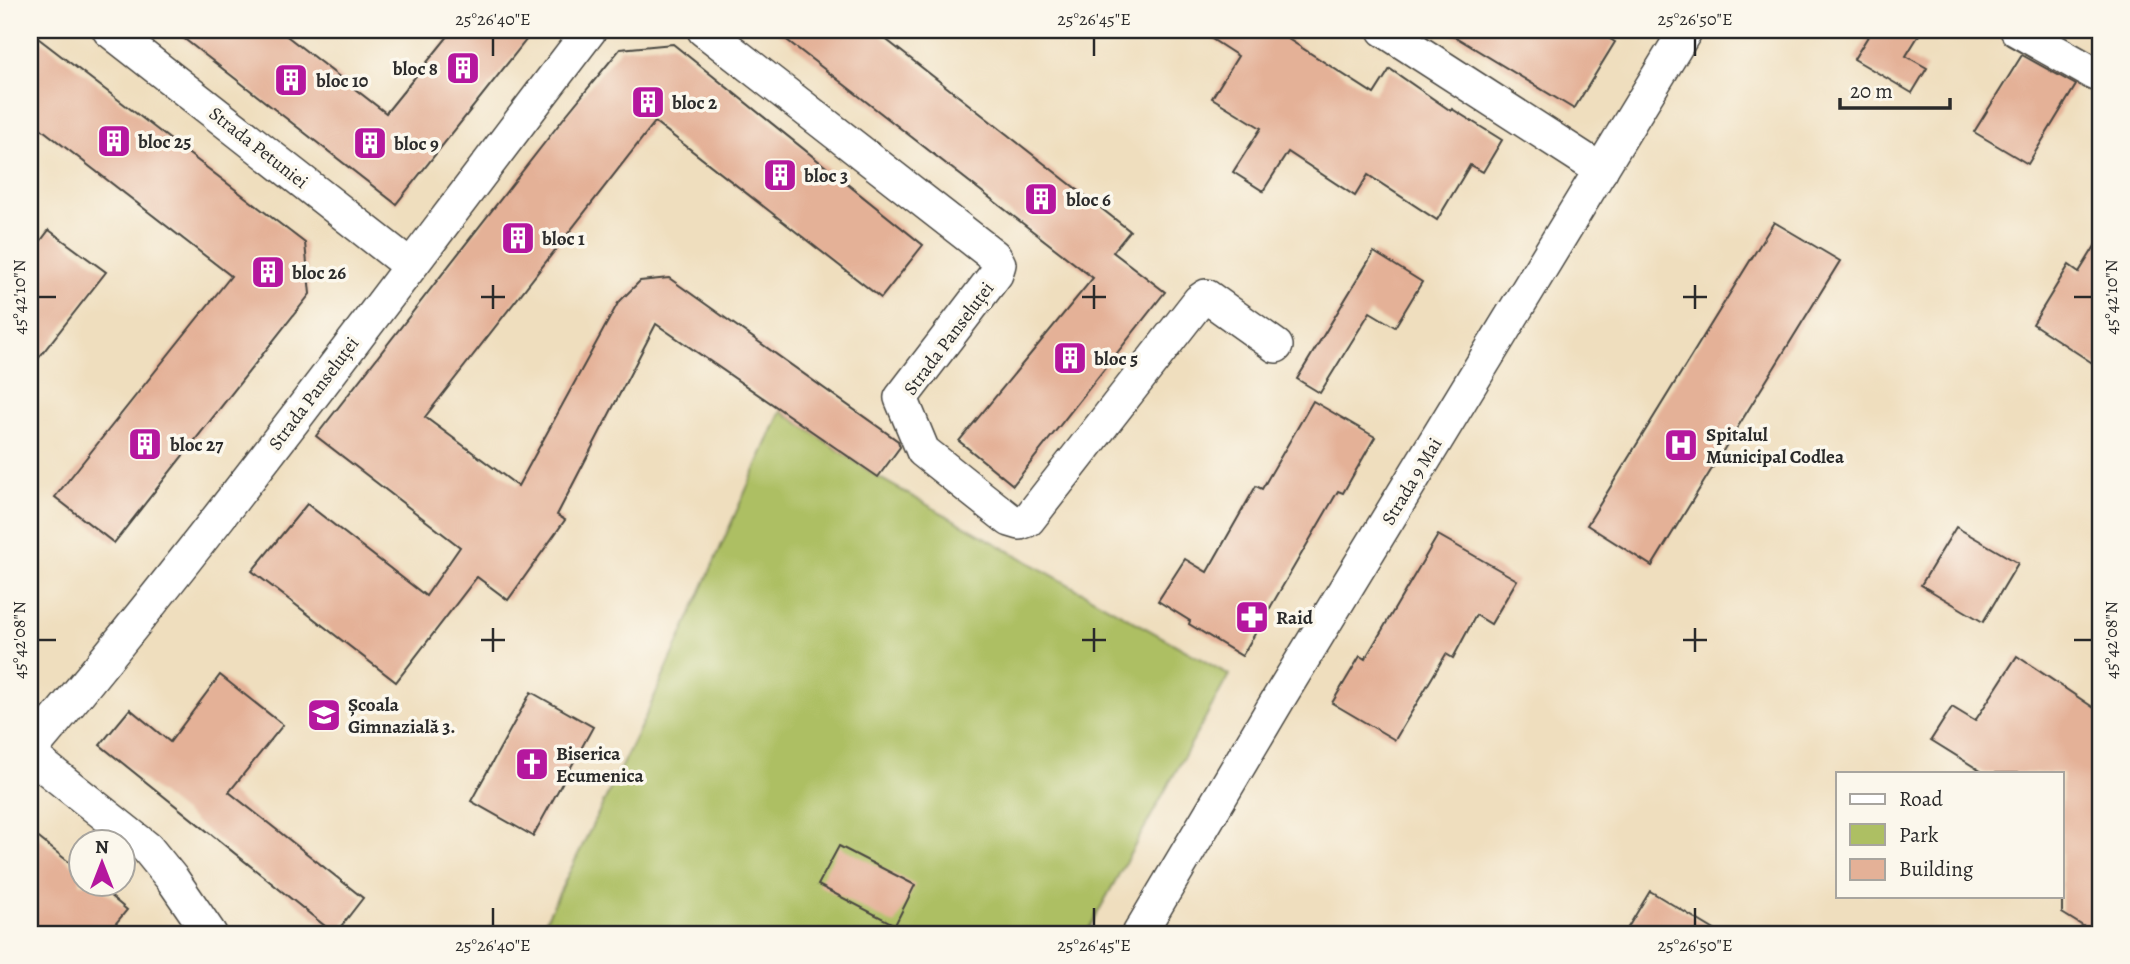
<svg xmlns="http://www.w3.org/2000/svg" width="2130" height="964" font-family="Alegreya,serif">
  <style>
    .green { fill: #adbf63; stroke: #6c7547; stroke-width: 2 }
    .building { fill: #e4b197 }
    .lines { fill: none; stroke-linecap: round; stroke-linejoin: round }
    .minor-casing { stroke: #484641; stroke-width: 36 }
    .minor { stroke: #fff; stroke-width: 33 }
    .ticks { fill: none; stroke: #2b2b2b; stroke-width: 2.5 }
    .labels { text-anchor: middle; stroke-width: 7; stroke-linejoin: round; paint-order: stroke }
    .poi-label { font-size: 19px; font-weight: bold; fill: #2b2b2b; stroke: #fbf7ec; text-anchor: start }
    .street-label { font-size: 19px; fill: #2b2b2b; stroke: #fbf7ec }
    .neatline { fill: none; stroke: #2b2b2b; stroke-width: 2.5 }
    .ticks-label { font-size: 18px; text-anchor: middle; fill: #2b2b2b }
  </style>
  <rect width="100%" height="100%" fill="#fbf7ec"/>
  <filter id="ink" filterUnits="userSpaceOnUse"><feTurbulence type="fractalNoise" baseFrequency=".0143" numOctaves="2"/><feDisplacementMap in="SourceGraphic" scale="14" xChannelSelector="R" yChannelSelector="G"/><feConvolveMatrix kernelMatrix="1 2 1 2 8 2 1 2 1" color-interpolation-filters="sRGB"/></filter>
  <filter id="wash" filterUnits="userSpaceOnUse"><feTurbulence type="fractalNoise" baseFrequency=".00686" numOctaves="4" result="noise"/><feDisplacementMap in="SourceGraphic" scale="28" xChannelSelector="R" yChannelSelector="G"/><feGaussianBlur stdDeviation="1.57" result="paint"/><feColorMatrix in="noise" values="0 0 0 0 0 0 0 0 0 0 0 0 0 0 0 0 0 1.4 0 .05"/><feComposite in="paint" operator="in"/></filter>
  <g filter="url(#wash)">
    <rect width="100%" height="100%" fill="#efdebe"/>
    <!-- green -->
    <polygon class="green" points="781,411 878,477 1229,675 1086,934 547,934 541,930 644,720"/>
    <g id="blocks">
      <!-- building -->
      <g class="building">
        <polygon points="173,30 279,30 386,113 453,30 534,30 396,204"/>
        <polygon points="774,30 874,30 1130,231 1113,252 1165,292 1013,485 959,441 1093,278"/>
        <polygon points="1198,30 1274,30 1374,94 1390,69 1451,111 1452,109 1502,140 1483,172 1470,165 1437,220 1368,175 1355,196 1288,152 1263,191 1233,172 1261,128 1212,98 1238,56"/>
        <polygon points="1444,30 1595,30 1615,42 1574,109"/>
        <polygon points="1872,30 1922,30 1906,56 1927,68 1912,93 1854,59"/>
        <polygon points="30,32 305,243 310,294 114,543 55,497 231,276 30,120"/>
        <polygon points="673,44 923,245 881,298 655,122 425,417 518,486 618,303 640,281 669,278 898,441 900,447 878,477 656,324 557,515 565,520 508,600 477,577 396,682 252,571 307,504 426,596 460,547 316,436 567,114 620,49"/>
        <polygon points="2022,55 2076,85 2028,164 1974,132"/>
        <polygon points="1774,222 1840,261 1652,566 1587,525"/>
        <polygon points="49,230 106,272 30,369 30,255"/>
        <polygon points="2100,238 2100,368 2033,324 2069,265 2079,272"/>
        <polygon points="1374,252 1422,282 1395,327 1370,312 1320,393 1297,379"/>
        <polygon points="1313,401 1375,437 1343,493 1338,491 1242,656 1189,624 1190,621 1158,601 1185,559 1207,572 1256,486 1262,489"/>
        <polygon points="1956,527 2018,563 1983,622 1921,585"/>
        <polygon points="1438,535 1517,580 1491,624 1476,615 1453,658 1446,654 1395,740 1332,703 1360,656 1365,659"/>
        <polygon points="2017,656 2100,712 2100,934 2096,934 2062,913 2062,773 1984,773 1931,740 1952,707 1975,721"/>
        <polygon points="220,675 283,725 229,792 363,898 335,934 100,745 130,709 170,742"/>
        <polygon points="531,692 593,727 533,836 471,801"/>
        <polygon points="30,831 80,871 80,884 96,884 127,910 107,934 30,934"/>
        <polygon points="839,846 915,885 895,925 818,885"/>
        <polygon points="1650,891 1721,934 1624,934"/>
      </g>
    </g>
  </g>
  <g filter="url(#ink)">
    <use href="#blocks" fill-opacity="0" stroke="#484641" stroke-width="2"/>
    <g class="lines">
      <!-- minor casing -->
      <g class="minor-casing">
        <g id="minor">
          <polyline points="109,30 409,265"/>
          <polyline points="704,30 994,256 999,264 996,274 901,398 923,451 1010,520 1020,523 1028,520 1199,301 1206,296 1276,346"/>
          <polyline points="1384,30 1601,170"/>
          <polyline points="2017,30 2095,74 2100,74"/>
          <path d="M30 751C226 518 405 271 590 30"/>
          <polyline points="30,755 147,848 173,880 210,934"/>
          <polyline points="1139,934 1279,698 1686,30"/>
        </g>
      </g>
      <!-- minor -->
      <use href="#minor" class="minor"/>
    </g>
  </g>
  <!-- ticks -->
  <path class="ticks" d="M493 38V56M1094 38V56M1695 38V56M493 285V309M1094 285V309M1695 285V309M38 297H56M481 297H505M1082 297H1106M1683 297H1707M2074 297H2092M493 628V652M1094 628V652M1695 628V652M38 640H56M481 640H505M1082 640H1106M1683 640H1707M2074 640H2092M493 908V926M1094 908V926M1695 908V926"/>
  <!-- icons -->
  <defs>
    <g id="building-square" transform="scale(1.75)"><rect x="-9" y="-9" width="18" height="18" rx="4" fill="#b5179e" stroke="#fbf7ec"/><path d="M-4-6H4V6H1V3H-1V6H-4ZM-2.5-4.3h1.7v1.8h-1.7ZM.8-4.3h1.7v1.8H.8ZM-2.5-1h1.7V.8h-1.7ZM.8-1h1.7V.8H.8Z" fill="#fff"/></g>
    <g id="hospital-square" transform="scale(1.75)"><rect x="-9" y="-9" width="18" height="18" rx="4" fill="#b5179e" stroke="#fbf7ec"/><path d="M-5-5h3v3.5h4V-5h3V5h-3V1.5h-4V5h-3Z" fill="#fff"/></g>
    <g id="pharmacy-square" transform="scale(1.75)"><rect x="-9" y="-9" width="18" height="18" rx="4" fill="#b5179e" stroke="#fbf7ec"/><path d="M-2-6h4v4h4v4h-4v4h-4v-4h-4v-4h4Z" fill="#fff"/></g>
    <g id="school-square" transform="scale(1.75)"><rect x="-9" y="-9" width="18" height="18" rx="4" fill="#b5179e" stroke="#fbf7ec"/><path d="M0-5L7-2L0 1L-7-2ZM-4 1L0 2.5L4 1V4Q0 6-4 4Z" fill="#fff"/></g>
    <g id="church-square" transform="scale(1.75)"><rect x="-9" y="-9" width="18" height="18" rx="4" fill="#b5179e" stroke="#fbf7ec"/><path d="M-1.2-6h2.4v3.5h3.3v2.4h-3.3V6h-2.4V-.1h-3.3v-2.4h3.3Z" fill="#fff"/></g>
  </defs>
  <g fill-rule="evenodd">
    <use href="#building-square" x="463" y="68"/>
    <use href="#building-square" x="291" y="80"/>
    <use href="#building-square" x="648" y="102"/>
    <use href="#building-square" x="114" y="141"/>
    <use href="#building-square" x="370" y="143"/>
    <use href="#building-square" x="780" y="175"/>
    <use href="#building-square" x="1041" y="199"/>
    <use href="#building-square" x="518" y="238"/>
    <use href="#building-square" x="268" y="272"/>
    <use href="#building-square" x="1070" y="358"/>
    <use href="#building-square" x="145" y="444"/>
    <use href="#hospital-square" x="1681" y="445"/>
    <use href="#pharmacy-square" x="1252" y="617"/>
    <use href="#school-square" x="324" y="715"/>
    <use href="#church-square" x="532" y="764"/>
  </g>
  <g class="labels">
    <!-- poi labels -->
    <g class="poi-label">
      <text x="438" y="75" text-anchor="end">bloc 8</text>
      <text x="316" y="87">bloc 10</text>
      <text x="672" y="109">bloc 2</text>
      <text x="138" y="148">bloc 25</text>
      <text x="394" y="150">bloc 9</text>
      <text x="804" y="182">bloc 3</text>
      <text x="1066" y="206">bloc 6</text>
      <text x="542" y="245">bloc 1</text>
      <text x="292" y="279">bloc 26</text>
      <text x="1094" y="365">bloc 5</text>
      <text x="1706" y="441">Spitalul<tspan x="1706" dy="22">Municipal Codlea</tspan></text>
      <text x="170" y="451">bloc 27</text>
      <text x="1276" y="624">Raid</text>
      <text x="348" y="711">Școala<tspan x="348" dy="22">Gimnazială 3.</tspan></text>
      <text x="556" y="760">Biserica<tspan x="556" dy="22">Ecumenica</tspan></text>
    </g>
    <!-- street labels -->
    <g class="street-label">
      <text transform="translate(259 147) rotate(38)" y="7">Strada Petuniei</text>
      <text transform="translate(948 338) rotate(-53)" y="7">Strada Panseluței</text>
      <text transform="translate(313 393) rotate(-53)" y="7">Strada Panseluței</text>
      <text transform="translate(1411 481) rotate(-59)" y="7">Strada 9 Mai</text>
    </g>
  </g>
  <!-- margin -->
  <rect width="2130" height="964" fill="none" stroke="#fbf7ec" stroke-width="77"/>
  <!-- legend -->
  <rect x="1836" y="772" width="228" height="126" fill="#fbf7ec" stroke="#a8a59f" stroke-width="2"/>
  <rect x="1850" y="794" width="35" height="10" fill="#ffffff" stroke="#a8a59f" stroke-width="2"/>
  <text x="1899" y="806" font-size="21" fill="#2b2b2b">Road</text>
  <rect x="1850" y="824" width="35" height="21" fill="#adbf63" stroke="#a8a59f" stroke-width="2"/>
  <text x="1899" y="842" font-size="21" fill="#2b2b2b">Park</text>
  <rect x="1850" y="859" width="35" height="21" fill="#e4b197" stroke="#a8a59f" stroke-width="2"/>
  <text x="1899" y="876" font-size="21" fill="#2b2b2b">Building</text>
  <!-- north arrow -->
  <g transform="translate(102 863)"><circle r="33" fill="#fbf7ec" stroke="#a8a59f" stroke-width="2"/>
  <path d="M0-5L12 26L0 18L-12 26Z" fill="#b5179e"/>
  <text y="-10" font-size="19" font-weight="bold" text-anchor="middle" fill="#2b2b2b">N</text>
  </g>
  <!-- scale -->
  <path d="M1840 98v10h110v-10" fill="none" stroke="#2b2b2b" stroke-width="3.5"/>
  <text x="1850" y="98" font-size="21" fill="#2b2b2b" stroke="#fbf7ec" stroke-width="5" paint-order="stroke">20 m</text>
  <rect x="38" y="38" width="2054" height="888" class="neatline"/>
  <g class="ticks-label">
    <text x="493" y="25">25°26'40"E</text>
    <text x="1094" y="25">25°26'45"E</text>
    <text x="1695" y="25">25°26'50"E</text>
    <text transform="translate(19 297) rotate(-90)" y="6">45°42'10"N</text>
    <text transform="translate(2111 297) rotate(-90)" y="6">45°42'10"N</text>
    <text transform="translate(19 640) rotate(-90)" y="6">45°42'08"N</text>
    <text transform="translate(2111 640) rotate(-90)" y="6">45°42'08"N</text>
    <text x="493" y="951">25°26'40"E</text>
    <text x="1094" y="951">25°26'45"E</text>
    <text x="1695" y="951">25°26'50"E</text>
  </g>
</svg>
